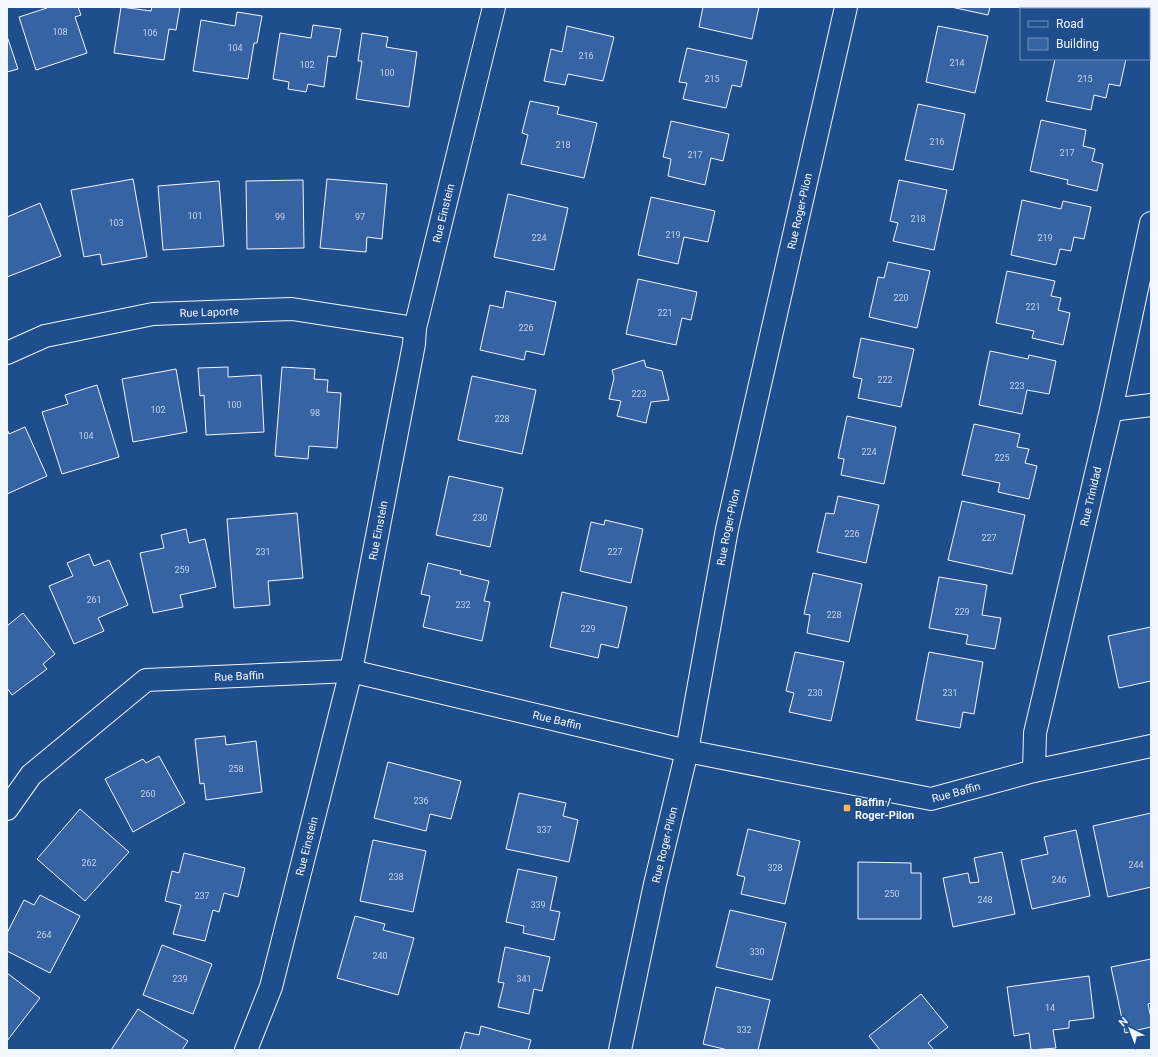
<svg xmlns="http://www.w3.org/2000/svg" width="1158" height="1057" font-family="Roboto,sans-serif">
  <style>
    .building { fill: #3563a3; stroke: #f2f6ff }
    .lines { fill: none; stroke-linecap: round; stroke-linejoin: round }
    .minor-casing { stroke: #f2f6ff; stroke-width: 24 }
    .minor { stroke: #1f4e8c; stroke-width: 22 }
    .poi-dot { fill: #ffb74d; stroke: #1f4e8c; stroke-width: 1.5 }
    .labels { text-anchor: middle; stroke-width: 3; stroke-linejoin: round; paint-order: stroke }
    .number-label { font-size: 9px; fill: #c3d1e8 }
    .street-label { font-size: 11px; fill: #f2f6ff; stroke: #1f4e8c }
    .poi-label { font-size: 11px; font-weight: bold; fill: #f2f6ff; stroke: #1f4e8c; text-anchor: start }
  </style>
  <rect width="100%" height="100%" fill="#1f4e8c"/>
  <!-- building -->
  <g class="building">
    <polygon points="47,7 78,7 81,15 75,17 87,53 36,70 19,17 47,8"/>
    <polygon points="121,7 151,11 152,7 180,7 176,30 169,29 164,60 114,53"/>
    <polygon points="703,7 759,7 752,39 699,27"/>
    <polygon points="951,7 990,7 988,15"/>
    <polygon points="1065,7 1127,7 1136,9 1065,9"/>
    <polygon points="237,12 262,16 257,43 254,43 248,79 193,71 201,20 235,26"/>
    <polygon points="313,25 341,29 336,57 328,56 324,87 308,84 306,92 288,89 289,82 273,79 280,33 311,38"/>
    <polygon points="567,26 614,37 603,81 568,74 565,85 544,81 551,49 562,52"/>
    <polygon points="938,26 988,36 975,93 926,82"/>
    <polygon points="362,33 388,37 386,47 417,52 409,107 356,99 362,61 358,61"/>
    <polygon points="7,36 18,69 7,72"/>
    <polygon points="687,48 747,61 741,87 732,85 726,108 683,99 687,83 679,82"/>
    <polygon points="1055,59 1126,59 1120,86 1109,84 1106,98 1094,95 1091,110 1046,101"/>
    <polygon points="530,101 559,107 557,114 597,123 584,178 521,164 528,135 522,133"/>
    <polygon points="918,104 965,114 953,170 905,160"/>
    <polygon points="1041,120 1086,130 1083,146 1095,149 1092,161 1103,164 1097,191 1067,184 1068,180 1030,171"/>
    <polygon points="671,121 729,134 723,161 711,158 705,185 668,176 671,159 663,157"/>
    <polygon points="133,179 147,257 102,265 100,254 84,257 71,190"/>
    <polygon points="327,179 387,184 382,239 367,237 366,252 320,248"/>
    <polygon points="303,180 304,248 247,249 246,181"/>
    <polygon points="899,180 947,190 934,250 893,241 898,223 890,221"/>
    <polygon points="219,181 224,246 163,250 158,186"/>
    <polygon points="508,194 568,208 554,270 494,257"/>
    <polygon points="651,197 715,211 708,242 684,237 678,264 638,255"/>
    <polygon points="1022,200 1061,209 1063,201 1091,207 1084,239 1074,237 1071,251 1060,249 1056,265 1011,255"/>
    <polygon points="40,203 61,256 7,277 7,217"/>
    <polygon points="888,262 930,271 917,328 869,317 878,277 884,278"/>
    <polygon points="1007,271 1055,281 1051,296 1061,298 1058,310 1070,313 1063,345 1032,338 1034,331 996,323"/>
    <polygon points="638,279 697,292 691,320 682,318 676,345 626,334"/>
    <polygon points="506,291 556,302 544,355 526,351 524,360 480,350 490,305 503,308"/>
    <polygon points="861,338 914,349 901,407 858,398 862,379 853,377"/>
    <polygon points="990,351 1028,359 1029,355 1056,361 1049,394 1027,390 1022,414 979,405"/>
    <polygon points="644,360 646,367 662,371 669,400 651,402 646,423 617,416 621,401 609,399 614,378 612,370"/>
    <polygon points="228,367 228,377 261,375 264,432 206,435 204,395 200,396 198,368"/>
    <polygon points="282,367 315,369 314,379 328,380 327,392 341,393 337,448 309,446 308,459 275,456"/>
    <polygon points="176,369 187,432 133,442 122,379"/>
    <polygon points="472,376 536,390 522,454 458,440"/>
    <polygon points="97,385 119,457 62,474 42,412 68,404 65,395"/>
    <polygon points="847,416 896,427 884,484 841,475 844,459 838,458"/>
    <polygon points="974,424 1020,434 1017,447 1029,449 1025,463 1037,466 1029,499 998,492 1000,483 962,475"/>
    <polygon points="25,427 47,476 7,494 7,429 9,434"/>
    <polygon points="449,476 503,488 490,547 436,535"/>
    <polygon points="838,496 879,505 866,563 817,552 826,513 834,514"/>
    <polygon points="962,501 1025,515 1012,574 948,560"/>
    <polygon points="297,513 303,578 268,581 270,605 234,608 227,519"/>
    <polygon points="605,520 643,529 631,583 580,571 591,522 604,525"/>
    <polygon points="186,529 189,543 205,539 216,587 180,595 183,607 153,613 140,553 164,548 161,535"/>
    <polygon points="89,554 94,566 109,560 128,605 98,618 104,631 74,644 49,586 73,576 67,563"/>
    <polygon points="428,563 461,571 460,574 489,581 484,601 490,602 482,641 423,627 430,596 421,594"/>
    <polygon points="813,573 862,584 849,642 807,633 810,615 804,614"/>
    <polygon points="939,577 987,585 982,615 1001,618 995,649 966,644 968,635 929,628"/>
    <polygon points="562,592 627,607 618,648 601,644 598,658 550,647"/>
    <polygon points="23,613 55,654 43,664 47,669 12,695 7,688 7,626"/>
    <polygon points="1151,627 1151,681 1119,688 1108,636"/>
    <polygon points="795,652 844,662 831,721 789,712 794,693 786,691"/>
    <polygon points="929,652 983,662 974,714 963,712 960,728 916,720"/>
    <polygon points="225,736 226,745 256,741 262,792 206,800 204,783 200,784 195,739"/>
    <polygon points="159,756 185,803 133,832 105,779 143,759 146,763"/>
    <polygon points="388,762 461,781 451,819 430,814 426,831 374,818"/>
    <polygon points="519,793 566,803 563,816 578,820 569,862 506,849"/>
    <polygon points="80,809 129,852 85,901 37,859"/>
    <polygon points="1151,813 1151,887 1108,897 1093,826"/>
    <polygon points="748,829 800,841 785,904 741,894 745,877 737,875"/>
    <polygon points="1076,830 1090,896 1032,909 1021,860 1048,854 1044,837"/>
    <polygon points="373,840 426,851 413,912 360,901"/>
    <polygon points="1002,852 1015,914 953,927 943,878 968,873 970,883 979,882 974,858"/>
    <polygon points="184,853 245,868 238,897 224,893 219,912 213,910 205,941 173,934 181,905 165,901 172,871 179,873"/>
    <polygon points="858,862 911,863 911,873 921,873 921,919 858,919"/>
    <polygon points="518,869 557,877 550,910 560,912 554,940 523,933 524,926 506,922"/>
    <polygon points="40,895 80,916 50,973 7,951 7,933 24,900 34,905"/>
    <polygon points="730,910 786,923 772,980 716,967"/>
    <polygon points="355,916 385,924 383,930 414,938 398,995 337,978"/>
    <polygon points="162,945 212,964 193,1014 143,995"/>
    <polygon points="505,947 550,957 542,991 534,989 529,1014 498,1007 504,983 498,982"/>
    <polygon points="1151,959 1151,1003 1148,1004 1151,1018 1151,1027 1125,1033 1111,967"/>
    <polygon points="7,973 40,998 7,1041"/>
    <polygon points="1089,976 1094,1018 1069,1021 1069,1028 1053,1030 1056,1048 1031,1050 1029,1033 1014,1036 1007,987"/>
    <polygon points="716,987 770,1000 758,1050 728,1050 703,1044"/>
    <polygon points="921,994 948,1027 928,1043 934,1050 880,1050 869,1036"/>
    <polygon points="138,1009 188,1041 182,1050 111,1050"/>
    <polygon points="481,1026 531,1040 528,1050 460,1050 465,1032 479,1035"/>
  </g>
  <g class="lines">
    <!-- minor casing -->
    <g class="minor-casing">
      <g id="minor">
        <path id="s1" d="M7 353 45 336 153 314 292 309 415 328"/>
        <polyline points="1111,410 1151,405"/>
        <path id="s2" d="M1034 771 1035 733 1111 410 1151 223"/>
        <path id="s3" d="M7 809 31 775 146 680 351 671 687 751 931 799 1034 771 1151 746"/>
        <path id="s4" d="M246 1050 271 987 351 671 414 344 415 328 494 7"/>
        <path id="s5" d="M620 1050 655 884 687 751 727 529 846 7"/>
      </g>
    </g>
    <!-- minor -->
    <use href="#minor" class="minor"/>
  </g>
  <!-- markers -->
  <rect class="poi-dot" x="843" y="804" width="8" height="8" rx="2"/>
  <g class="labels">
    <!-- number labels -->
    <g class="number-label">
      <text x="60" y="35">108</text>
      <text x="150" y="36">106</text>
      <text x="235" y="51">104</text>
      <text x="586" y="59">216</text>
      <text x="957" y="66">214</text>
      <text x="307" y="68">102</text>
      <text x="387" y="76">100</text>
      <text x="712" y="82">215</text>
      <text x="1085" y="82">215</text>
      <text x="937" y="145">216</text>
      <text x="563" y="148">218</text>
      <text x="1067" y="156">217</text>
      <text x="695" y="158">217</text>
      <text x="195" y="219">101</text>
      <text x="280" y="220">99</text>
      <text x="360" y="220">97</text>
      <text x="918" y="222">218</text>
      <text x="116" y="226">103</text>
      <text x="673" y="238">219</text>
      <text x="539" y="241">224</text>
      <text x="1045" y="241">219</text>
      <text x="901" y="301">220</text>
      <text x="1033" y="310">221</text>
      <text x="665" y="316">221</text>
      <text x="526" y="331">226</text>
      <text x="885" y="383">222</text>
      <text x="1017" y="389">223</text>
      <text x="639" y="397">223</text>
      <text x="234" y="408">100</text>
      <text x="158" y="413">102</text>
      <text x="315" y="416">98</text>
      <text x="502" y="422">228</text>
      <text x="86" y="439">104</text>
      <text x="869" y="455">224</text>
      <text x="1002" y="461">225</text>
      <text x="480" y="521">230</text>
      <text x="852" y="537">226</text>
      <text x="989" y="541">227</text>
      <text x="263" y="555">231</text>
      <text x="615" y="555">227</text>
      <text x="182" y="573">259</text>
      <text x="94" y="603">261</text>
      <text x="463" y="608">232</text>
      <text x="962" y="615">229</text>
      <text x="834" y="618">228</text>
      <text x="588" y="632">229</text>
      <text x="815" y="696">230</text>
      <text x="950" y="696">231</text>
      <text x="236" y="772">258</text>
      <text x="148" y="797">260</text>
      <text x="421" y="804">236</text>
      <text x="544" y="833">337</text>
      <text x="89" y="866">262</text>
      <text x="1136" y="868">244</text>
      <text x="775" y="871">328</text>
      <text x="396" y="880">238</text>
      <text x="1059" y="883">246</text>
      <text x="892" y="897">250</text>
      <text x="202" y="899">237</text>
      <text x="985" y="903">248</text>
      <text x="538" y="908">339</text>
      <text x="44" y="938">264</text>
      <text x="757" y="955">330</text>
      <text x="380" y="959">240</text>
      <text x="180" y="982">239</text>
      <text x="524" y="982">341</text>
      <text x="1050" y="1011">14</text>
      <text x="744" y="1033">332</text>
    </g>
    <!-- street labels -->
    <g class="street-label">
      <text dy="4" stroke="none"><textPath href="#s5" startOffset="858">Rue Roger-Pilon</textPath></text>
      <text dy="4" stroke="none"><textPath href="#s4" startOffset="861">Rue Einstein</textPath></text>
      <text dy="4" stroke="none"><textPath href="#s1" startOffset="208">Rue Laporte</textPath></text>
      <text dy="4" stroke="none"><textPath href="#s2" startOffset="281">Rue Trinidad</textPath></text>
      <text dy="4" stroke="none"><textPath href="#s5" startOffset="534">Rue Roger-Pilon</textPath></text>
      <text dy="4" stroke="none"><textPath href="#s4" startOffset="537">Rue Einstein</textPath></text>
      <text dy="4" stroke="none"><textPath href="#s3" startOffset="284">Rue Baffin</textPath></text>
      <text dy="4" stroke="none"><textPath href="#s3" startOffset="608">Rue Baffin</textPath></text>
      <text dy="4" stroke="none"><textPath href="#s3" startOffset="1016">Rue Baffin</textPath></text>
      <text dy="4" stroke="none"><textPath href="#s5" startOffset="210">Rue Roger-Pilon</textPath></text>
      <text dy="4" stroke="none"><textPath href="#s4" startOffset="213">Rue Einstein</textPath></text>
    </g>
    <!-- poi labels -->
    <g class="poi-label">
      <text x="855" y="806">Baffin /<tspan x="855" dy="13">Roger-Pilon</tspan></text>
    </g>
  </g>
  <!-- border -->
  <rect width="1158" height="1057" fill="none" stroke="#f2f6ff" stroke-width="16"/>
  <!-- legend -->
  <rect x="1020" y="8" width="130" height="52" fill="#1f4e8c" stroke="#7391ba"/>
  <rect x="1028" y="21" width="20" height="6" fill="#1f4e8c" stroke="#7391ba"/>
  <text x="1056" y="28" font-size="12" fill="#f2f6ff">Road</text>
  <rect x="1028" y="38" width="20" height="12" fill="#3563a3" stroke="#7391ba"/>
  <text x="1056" y="48" font-size="12" fill="#f2f6ff">Building</text>
  <!-- north arrow -->
  <g transform="translate(1130 1029) rotate(318)" stroke="#1f4e8c" stroke-width="3" paint-order="stroke">
  <path d="M0-3L7 15L0 10L-7 15Z" fill="#f2f6ff"/>
  <text y="-6" font-size="11" font-weight="bold" text-anchor="middle" fill="#f2f6ff">N</text>
  </g>
</svg>
